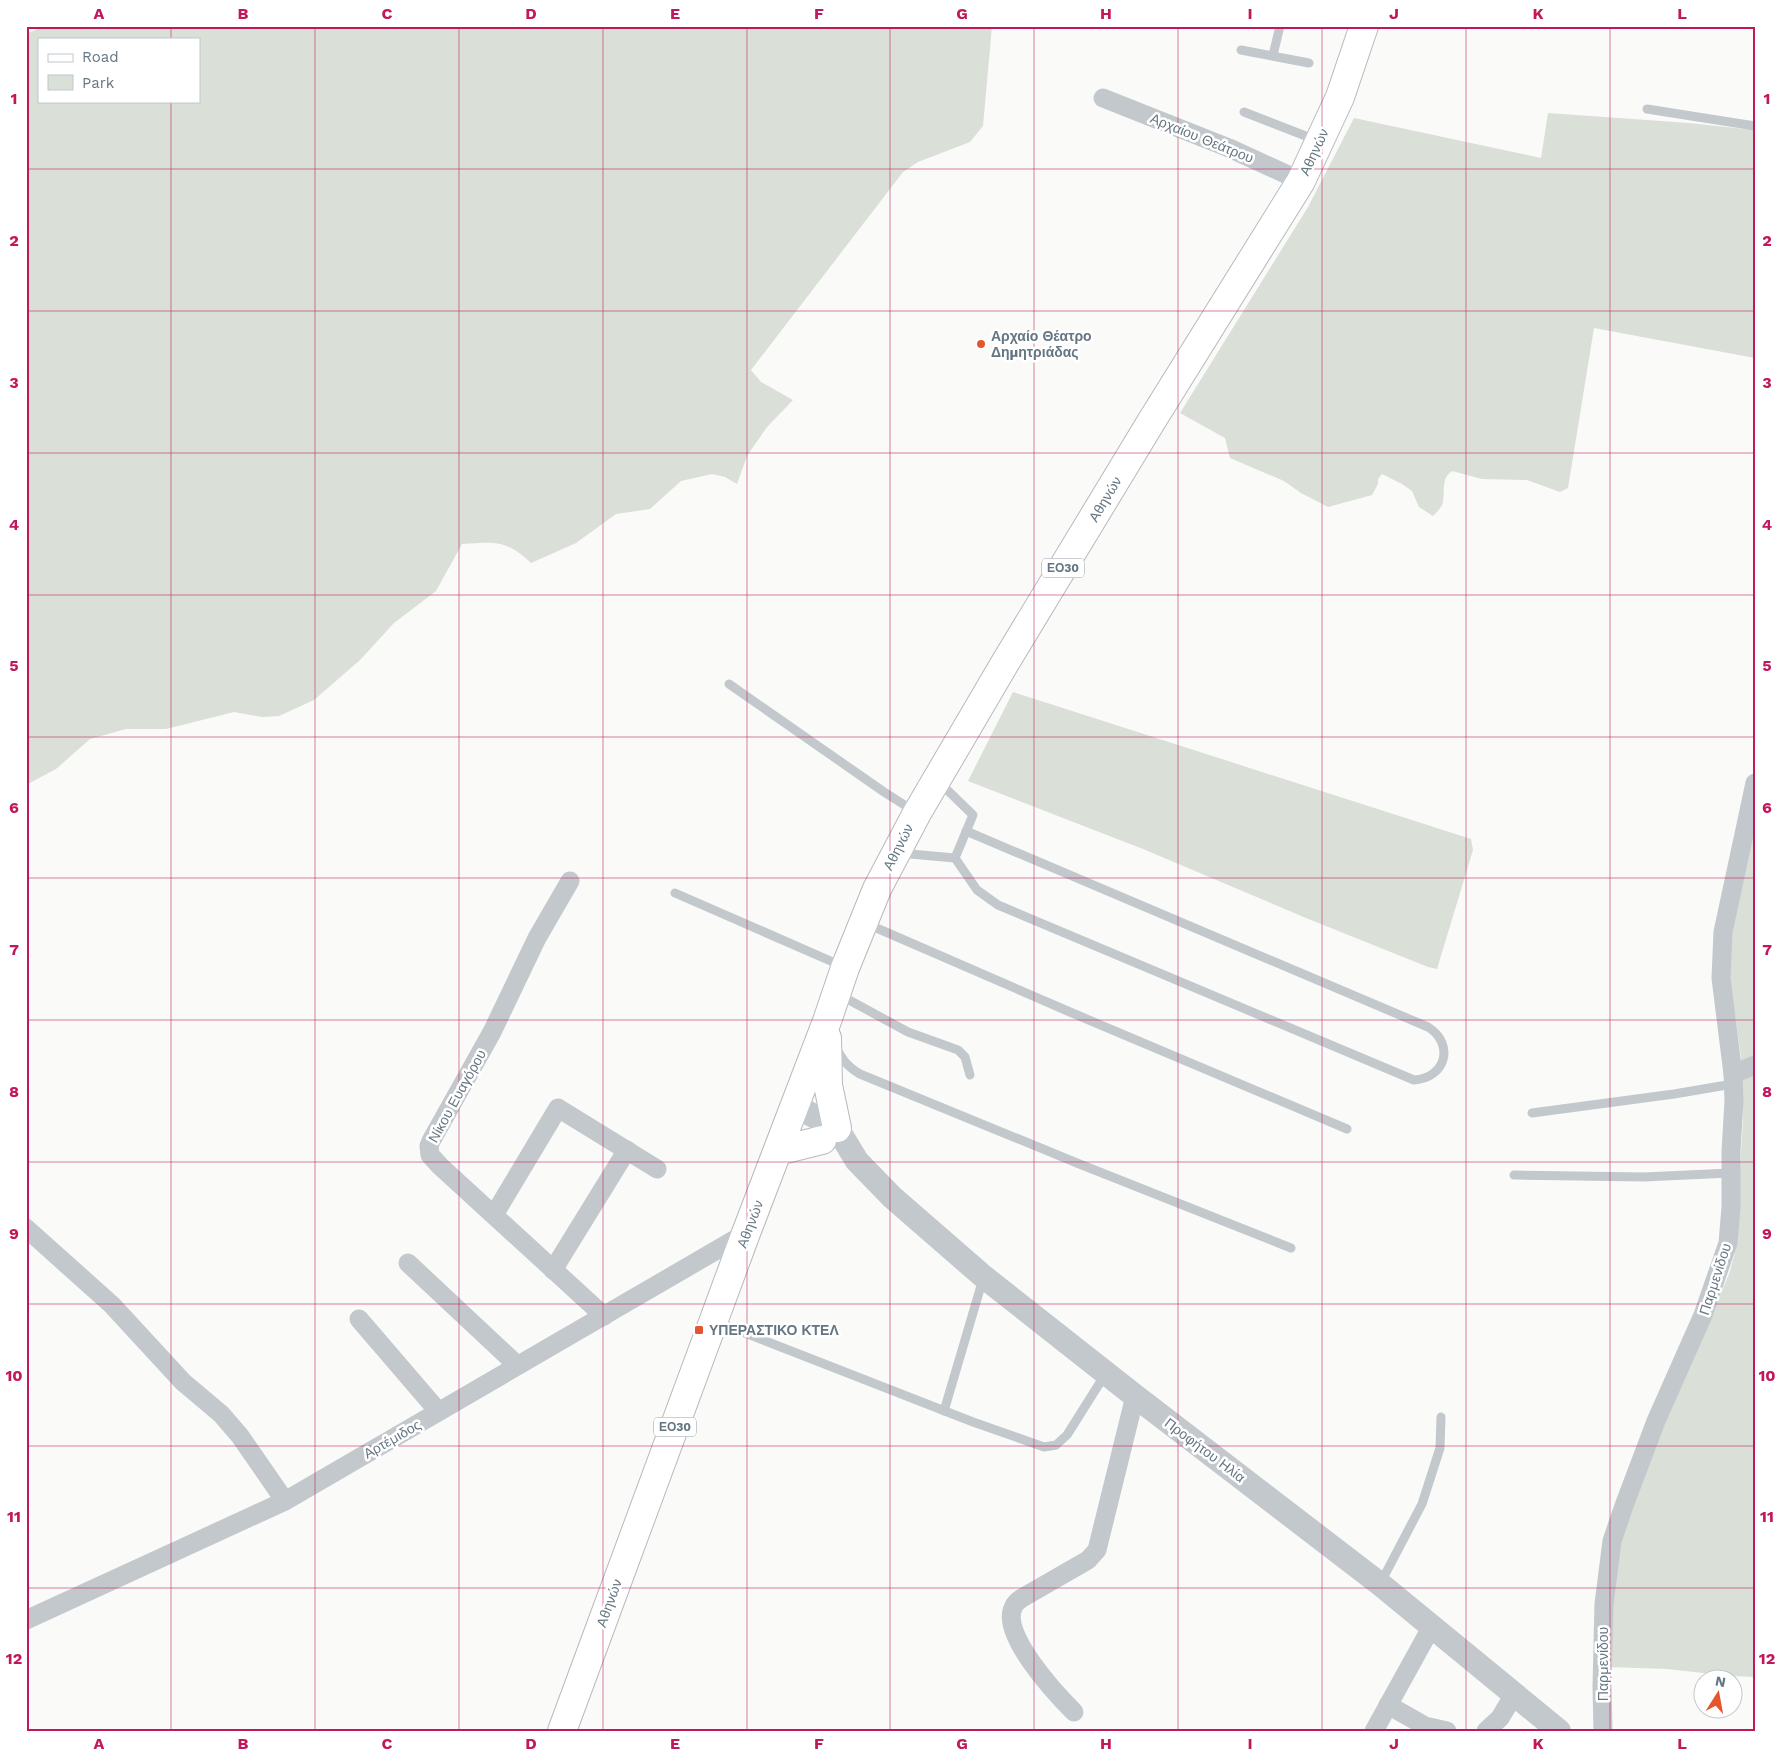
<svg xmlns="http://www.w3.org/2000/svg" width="1781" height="1757" font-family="'Work Sans',sans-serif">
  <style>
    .green { fill: #dadfd7; fill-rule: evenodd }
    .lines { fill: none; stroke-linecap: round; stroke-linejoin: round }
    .primary-casing { stroke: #b5babe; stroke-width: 30 }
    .service { stroke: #c3c8cc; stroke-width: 9 }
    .minor { stroke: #c3c8cc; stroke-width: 19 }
    .tertiary { stroke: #c3c8cc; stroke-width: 24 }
    .primary { stroke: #fff; stroke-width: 28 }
    .grid { fill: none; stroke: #c2185b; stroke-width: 1; stroke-opacity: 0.55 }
    .poi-dot { fill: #e4572e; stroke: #fff; stroke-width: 2 }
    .labels { text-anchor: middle; stroke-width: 5; stroke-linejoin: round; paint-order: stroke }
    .shield { fill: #fff; stroke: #939fa8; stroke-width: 1 }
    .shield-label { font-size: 12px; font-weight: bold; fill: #657683 }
    .street-label { font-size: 14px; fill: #657683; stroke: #fff }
    .poi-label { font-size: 14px; font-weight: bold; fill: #657683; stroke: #fff; text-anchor: start }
    .neatline { fill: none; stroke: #c2185b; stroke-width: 2 }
    .grid-label { font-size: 16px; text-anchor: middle; font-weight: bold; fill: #c2185b }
  </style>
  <rect width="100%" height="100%" fill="#fafaf8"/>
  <!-- green -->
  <g class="green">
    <path d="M45 26H992L983 126 970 142 918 162 903 172 751 370 761 382 793 400 767 427 747 456 737 484 725 477 712 474 681 481 650 509 616 514 576 543 531 563C506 539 494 542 462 544L436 591 394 623 360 660 314 700 279 716 262 717 234 712 166 729H126L90 739 56 769 26 785V34ZM39 39H199V101H39Z"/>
    <path d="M1548 113 1689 123 1755 130V358L1594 328 1568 488 1560 492 1527 480 1482 479 1452 471C1441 478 1445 491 1443 502 1442 507 1437 512 1433 516L1419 507 1412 491 1402 484 1382 474 1378 479V484L1372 495 1328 507 1301 493 1284 481 1230 458 1225 438 1180 413 1308 207 1354 118 1541 158Z"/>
    <polygon points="1013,692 1471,839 1473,850 1437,969 1428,967 1306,918 1143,849 968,781"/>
    <polygon points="1755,826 1755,1677 1731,1676 1667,1669 1608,1667 1614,1568 1628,1509 1729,1274 1735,1253 1743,1119 1741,1056 1731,988 1729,964 1730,942"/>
  </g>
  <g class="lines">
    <!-- primary casing -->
    <g class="primary-casing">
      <g id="primary">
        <polyline points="827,1038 828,1085 837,1128"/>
        <polyline points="778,1151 822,1140"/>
        <polyline points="562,1731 746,1233 827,1021 845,968 877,889 917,813 1005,663 1151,422 1301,181 1340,97 1364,26"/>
      </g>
    </g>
    <!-- service -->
    <g class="service">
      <polyline points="1241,50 1309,63"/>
      <polyline points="1273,55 1280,26"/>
      <polyline points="1647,109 1755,126"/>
      <polyline points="1244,112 1316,140"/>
      <polyline points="729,684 884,792 914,811"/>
      <polyline points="899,853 955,858 973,815 938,781"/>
      <path d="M955 858 977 890 998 905 1414 1080C1446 1078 1455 1044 1428 1027L966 831"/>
      <polyline points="675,893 842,966"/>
      <polyline points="865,923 1070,1012 1347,1129"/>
      <polyline points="838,994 908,1032 958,1050 965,1057 970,1075"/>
      <path d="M836 1047C842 1060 848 1067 860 1074L1077 1163 1291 1248"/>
      <polyline points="1532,1113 1674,1094 1733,1084"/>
      <polyline points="1514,1175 1644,1177 1730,1173"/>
      <polyline points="717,1322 973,1422 1044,1447 1056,1445 1067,1435 1106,1373"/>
      <polyline points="944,1411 983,1279"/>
      <polyline points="1380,1584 1422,1504 1440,1448 1441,1417"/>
    </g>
    <!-- minor -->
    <g class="minor">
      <polyline points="1103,98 1229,148 1301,181"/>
      <polyline points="570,881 537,938 492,1032 431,1141 429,1146 430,1155 440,1166 604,1316"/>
      <polyline points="1733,1074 1755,1065"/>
      <polyline points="494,1215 558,1108 657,1169"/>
      <polyline points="26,1228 112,1305 183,1382 221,1414 240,1436 285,1501"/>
      <polyline points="408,1263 517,1365"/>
      <polyline points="553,1270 627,1150"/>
      <polyline points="359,1319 438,1411"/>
      <polyline points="26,1620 285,1501 746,1233"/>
      <polyline points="1388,1705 1425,1726 1447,1731"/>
      <path d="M1074 1712C1056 1694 998 1632 1014 1606 1015 1603 1019 1600 1022 1598L1088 1560 1097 1550 1135 1396"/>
      <polyline points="1374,1731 1432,1626"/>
      <polyline points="1486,1731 1500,1718 1515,1693"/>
      <polyline points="1603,1731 1602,1686 1604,1604 1612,1541 1625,1503 1656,1421 1703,1315 1728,1243 1731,1207 1731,1151 1734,1101 1733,1074 1721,978 1723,932 1755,783"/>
    </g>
    <!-- tertiary -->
    <polyline class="tertiary" points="795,1106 837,1128 857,1161 892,1197 984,1277 1135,1396 1380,1584 1559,1731"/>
    <!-- primary -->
    <use href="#primary" class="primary"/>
  </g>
  <!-- grid -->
  <path class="grid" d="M171 26V39M315 26V1731M459 26V1731M603 26V1731M747 26V1731M890 26V1731M1034 26V1731M1178 26V1731M1322 26V1731M1466 26V1731M1610 26V1731M171 101V1731M26 169H1755M26 311H1755M26 453H1755M26 595H1755M26 737H1755M26 878H1755M26 1020H1755M26 1162H1755M26 1304H1755M26 1446H1755M26 1588H1755"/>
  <!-- markers -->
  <g class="poi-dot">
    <circle cx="981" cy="344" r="5"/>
    <rect x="694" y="1325" width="10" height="10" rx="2.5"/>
  </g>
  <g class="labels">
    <!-- shield labels -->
    <g class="shield">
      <rect x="1042" y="558.5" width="42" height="19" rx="4"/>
      <rect x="654" y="1417.5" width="42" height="19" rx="4"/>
    </g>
    <g class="shield-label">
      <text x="1063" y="572">ΕΟ30</text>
      <text x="675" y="1431">ΕΟ30</text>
    </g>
    <!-- street labels -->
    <g class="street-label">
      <text transform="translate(1202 138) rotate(22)" y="5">Αρχαίου Θεάτρου</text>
      <text transform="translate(1314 152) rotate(-65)" y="5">Αθηνών</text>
      <text transform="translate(1105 499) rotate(-59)" y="5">Αθηνών</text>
      <text transform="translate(898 847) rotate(-63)" y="5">Αθηνών</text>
      <text transform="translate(457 1096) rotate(-61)" y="5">Νίκου Ευαγόρου</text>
      <text transform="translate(750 1224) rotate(-69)" y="5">Αθηνών</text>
      <text transform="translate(1715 1279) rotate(-72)" y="5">Παρμενίδου</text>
      <text transform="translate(392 1439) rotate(-30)" y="5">Αρτέμιδος</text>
      <text transform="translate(1205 1450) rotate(37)" y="5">Προφήτου Ηλία</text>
      <text transform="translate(609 1603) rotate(-70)" y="5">Αθηνών</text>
      <text transform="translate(1603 1664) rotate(-90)" y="5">Παρμενίδου</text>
    </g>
    <!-- poi labels -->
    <g class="poi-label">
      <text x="991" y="341">Αρχαίο Θέατρο<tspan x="991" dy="16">Δημητριάδας</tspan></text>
      <text x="709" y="1335">ΥΠΕΡΑΣΤΙΚΟ ΚΤΕΛ</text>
    </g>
  </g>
  <!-- border -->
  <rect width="1781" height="1757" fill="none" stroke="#ffffff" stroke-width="55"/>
  <!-- legend -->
  <rect x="38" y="38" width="162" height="65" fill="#ffffff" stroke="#c1c8cd"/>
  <rect x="48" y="54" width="25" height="8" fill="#ffffff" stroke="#c1c8cd"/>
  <text x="82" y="62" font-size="15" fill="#657683">Road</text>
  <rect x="48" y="75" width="25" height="15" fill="#dadfd7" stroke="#c1c8cd"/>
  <text x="82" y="88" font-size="15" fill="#657683">Park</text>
  <!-- north arrow -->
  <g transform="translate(1718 1694) rotate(11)"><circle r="24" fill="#ffffff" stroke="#c1c8cd"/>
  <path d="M0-4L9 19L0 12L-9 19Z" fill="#e4572e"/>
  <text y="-8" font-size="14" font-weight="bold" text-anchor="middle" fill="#657683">N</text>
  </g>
  <rect x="28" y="28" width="1726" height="1702" class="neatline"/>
  <g class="grid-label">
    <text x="99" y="19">A</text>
    <text x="243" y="19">B</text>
    <text x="387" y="19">C</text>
    <text x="531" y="19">D</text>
    <text x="675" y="19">E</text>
    <text x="819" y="19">F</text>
    <text x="962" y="19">G</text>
    <text x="1106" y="19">H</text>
    <text x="1250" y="19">I</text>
    <text x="1394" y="19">J</text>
    <text x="1538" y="19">K</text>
    <text x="1682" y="19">L</text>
    <text x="14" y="104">1</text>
    <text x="1767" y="104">1</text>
    <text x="14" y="246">2</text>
    <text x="1767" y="246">2</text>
    <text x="14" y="388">3</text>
    <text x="1767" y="388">3</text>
    <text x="14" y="530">4</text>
    <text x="1767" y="530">4</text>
    <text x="14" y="671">5</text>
    <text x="1767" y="671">5</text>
    <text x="14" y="813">6</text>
    <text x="1767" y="813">6</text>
    <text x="14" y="955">7</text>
    <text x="1767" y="955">7</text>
    <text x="14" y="1097">8</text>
    <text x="1767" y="1097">8</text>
    <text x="14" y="1239">9</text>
    <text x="1767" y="1239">9</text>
    <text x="14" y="1381">10</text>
    <text x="1767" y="1381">10</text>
    <text x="14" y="1522">11</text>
    <text x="1767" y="1522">11</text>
    <text x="14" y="1664">12</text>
    <text x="1767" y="1664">12</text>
    <text x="99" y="1749">A</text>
    <text x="243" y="1749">B</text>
    <text x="387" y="1749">C</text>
    <text x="531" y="1749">D</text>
    <text x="675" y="1749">E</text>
    <text x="819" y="1749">F</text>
    <text x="962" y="1749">G</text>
    <text x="1106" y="1749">H</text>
    <text x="1250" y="1749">I</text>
    <text x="1394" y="1749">J</text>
    <text x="1538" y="1749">K</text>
    <text x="1682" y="1749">L</text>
  </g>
</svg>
